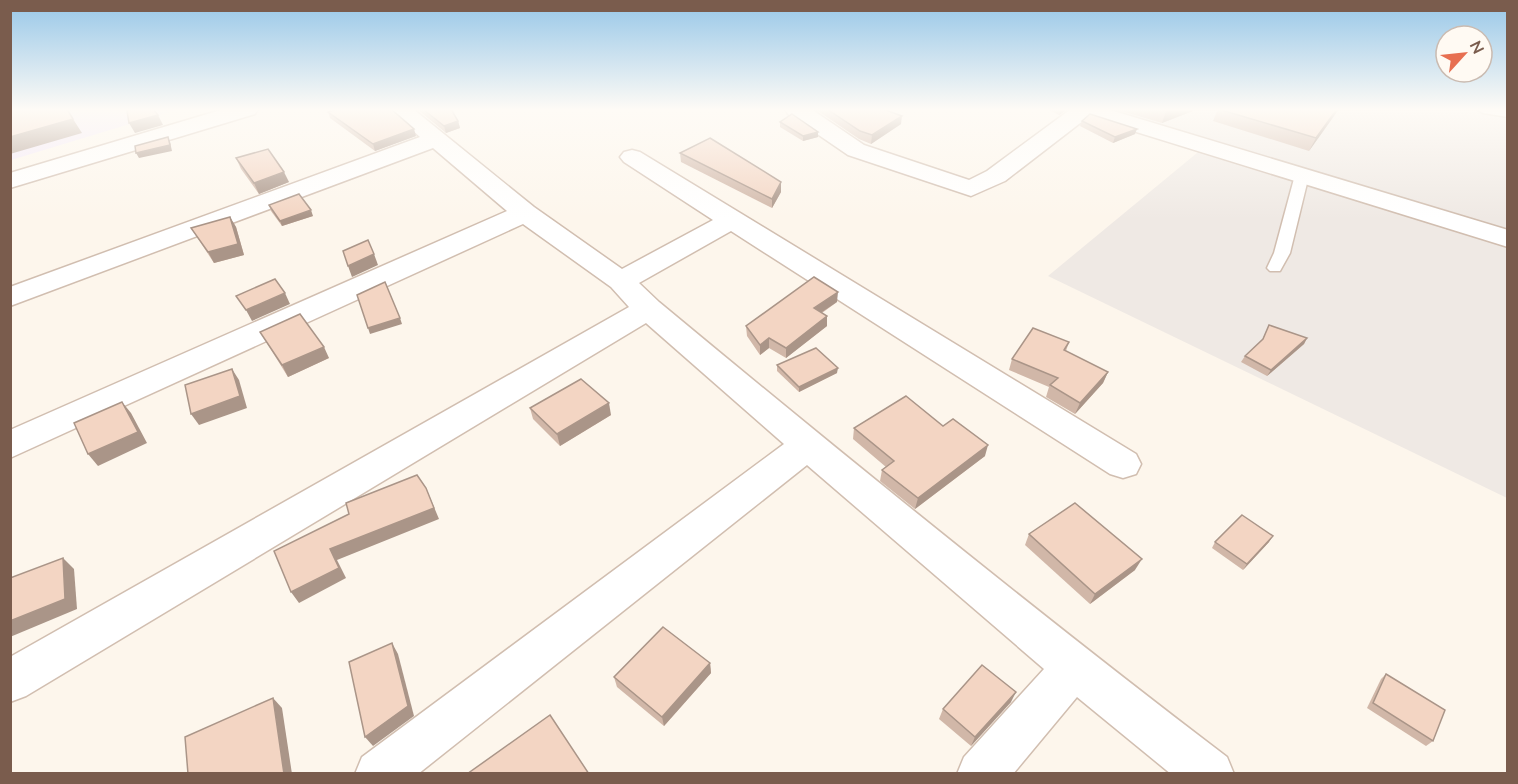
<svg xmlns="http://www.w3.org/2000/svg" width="1518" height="784" font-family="'Nunito Sans',sans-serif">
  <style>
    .industrial { fill: #efe9e4 }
    .education { fill: #f3e8fa }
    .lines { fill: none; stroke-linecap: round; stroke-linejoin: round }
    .service-casing { stroke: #d1beb0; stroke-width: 3 }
    .minor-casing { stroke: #d1beb0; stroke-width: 3 }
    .service { fill: #fff; fill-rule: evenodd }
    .minor { fill: #fff; fill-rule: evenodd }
    .wall { fill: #d1b7a8 }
    .shaded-wall { fill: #aa9588 }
    .building { fill: #f3d5c3; stroke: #aa9588; stroke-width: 1.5 }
  </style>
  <rect width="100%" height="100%" fill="#fdf6ec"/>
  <!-- industrial -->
  <polygon class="industrial" points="1079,109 1507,109 1507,498 1048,276 1203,148"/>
  <!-- education -->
  <polygon class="education" points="11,109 179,109 11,160"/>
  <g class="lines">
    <!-- service casing -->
    <g class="service-casing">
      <g id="service">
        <polygon points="1477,109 1508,109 1508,117 1483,113"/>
        <polygon points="1302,171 1309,175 1290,253 1280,271 1270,271 1267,268 1274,253 1295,175"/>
      </g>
    </g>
    <!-- minor casing -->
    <g class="minor-casing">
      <g id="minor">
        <polygon points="224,109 258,109 255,114 10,188 10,173"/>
        <path d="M389 109H413L534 207 622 269 713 220 624 162 620 157 624 152 632 150 640 152 1136 454 1141 464 1136 474 1123 478 1110 474 731 231 639 283 659 302C846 457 1034 610 1227 757L1234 774H1171L1077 697 1013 774H957L964 757 1044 669 807 465 418 774H355L362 757 784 444 646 323 26 696 10 702V657L629 307 611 287 523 224 10 458V430L507 211 433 148 10 306V287L420 137Z"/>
        <polygon points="785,109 811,109 864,145 969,180 987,171 1071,109 1107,109 1508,230 1508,247 1088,117 1005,181 971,196 848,155 788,114"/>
      </g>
    </g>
    <!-- service -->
    <use href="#service" class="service"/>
    <!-- minor -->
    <use href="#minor" class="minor"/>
  </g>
  <!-- wall -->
  <g class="wall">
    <polygon points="417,109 451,109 458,121 460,128 446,133"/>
    <polygon points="815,109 883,109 901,124 871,144 859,139"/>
    <polygon points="1047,109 1068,109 1059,115"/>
    <polygon points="1114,109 1198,109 1162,123"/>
    <polygon points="1218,109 1339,109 1309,151 1213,121"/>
    <polygon points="328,112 416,136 375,151 330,118"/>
    <polygon points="1082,121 1135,134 1113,143 1080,126"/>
    <polygon points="780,122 818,137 803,141 780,127"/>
    <polygon points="680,153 781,182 781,192 772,208 681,162"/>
    <polygon points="236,158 289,182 259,194 241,169"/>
    <polygon points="269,205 313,216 282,226 271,211"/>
    <polygon points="230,217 236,227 244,255 214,263 191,228"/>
    <polygon points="837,302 822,313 827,326 786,358 769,348 760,355 747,336 746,326"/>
    <polygon points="1269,325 1307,338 1304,344 1267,376 1241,362 1245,356 1262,340"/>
    <polygon points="260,332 329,358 288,377"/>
    <polygon points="1069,342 1066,351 1108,372 1103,383 1075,414 1046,397 1049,387 1009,370 1012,359"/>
    <polygon points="777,365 837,373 799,392 777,371"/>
    <polygon points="530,408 611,415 560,446 533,419"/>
    <polygon points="943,426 985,456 915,509 880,481 882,470 886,467 853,439 854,428"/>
    <polygon points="1029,534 1135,570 1090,604 1025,545"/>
    <polygon points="1215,542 1269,542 1243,570 1212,548"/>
    <polygon points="710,663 711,673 664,726 617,687 614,677"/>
    <polygon points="1386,674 1433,741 1426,746 1367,708 1381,679"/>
    <polygon points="1011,702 971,746 939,719 943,709"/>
  </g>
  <!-- shaded-wall -->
  <g class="shaded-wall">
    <polygon points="1061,109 1068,109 1059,115"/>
    <polygon points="1173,109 1198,109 1162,123 1166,111"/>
    <polygon points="1337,109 1339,109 1309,151 1316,138"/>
    <polygon points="158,115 163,125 135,133 129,123"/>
    <polygon points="902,116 901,124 871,144 872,135"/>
    <polygon points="73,119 82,133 10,154 10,137"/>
    <polygon points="458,121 460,128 446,133 444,126"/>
    <polygon points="414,129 416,136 375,151 373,144"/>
    <polygon points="1137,129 1135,134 1113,143 1115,137"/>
    <polygon points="818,132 818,137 803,141 803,136"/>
    <polygon points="168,137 170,142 172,151 139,158 136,153"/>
    <polygon points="284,172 289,182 259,194 254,183"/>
    <polygon points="781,182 781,192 772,208 772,199"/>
    <polygon points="311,210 313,216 282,226 280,221"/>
    <polygon points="230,217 236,227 244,255 214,263 208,252"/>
    <polygon points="374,254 378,265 352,277 348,266"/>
    <polygon points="838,292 837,302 813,318 814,308"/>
    <polygon points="285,293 290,304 252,321 246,310"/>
    <polygon points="827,316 827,326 786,358 786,348"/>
    <polygon points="400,318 402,324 370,334 368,328"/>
    <polygon points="769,338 769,348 760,355 760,345"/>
    <polygon points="1307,338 1304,344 1267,376 1271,370"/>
    <polygon points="324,347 329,358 288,377 282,365"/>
    <polygon points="838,368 837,373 799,392 799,387"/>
    <polygon points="232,369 239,380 247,408 199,425 191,414"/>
    <polygon points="1108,372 1103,383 1075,414 1080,403"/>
    <polygon points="122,402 131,413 147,443 98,466 88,454"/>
    <polygon points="609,403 611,415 560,446 557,434"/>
    <polygon points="988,445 985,456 915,509 918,498"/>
    <polygon points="426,488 439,519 337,560 346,578 299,603 291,592 330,549"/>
    <polygon points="1273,536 1269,542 1243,570 1247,564"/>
    <polygon points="63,558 74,569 77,609 10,637 10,621"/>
    <polygon points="1142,559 1135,570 1090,604 1095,594"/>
    <polygon points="392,643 398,654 414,716 373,746 365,737"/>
    <polygon points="710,663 711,673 664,726 662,717"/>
    <polygon points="1016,692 1011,702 971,746 975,737"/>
    <polygon points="273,698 282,708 292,774 284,774"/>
  </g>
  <!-- building -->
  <g class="building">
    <polygon points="10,109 67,109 73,119 10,137"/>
    <polygon points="133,109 153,109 158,115 129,123 127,111"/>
    <polygon points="339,109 391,109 414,129 373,144 328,112"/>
    <polygon points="423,109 451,109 458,121 444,126"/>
    <polygon points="827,109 883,109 902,116 872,135 860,131"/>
    <polygon points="1158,109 1173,109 1166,111"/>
    <polygon points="1218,109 1337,109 1316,138"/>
    <polygon points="792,114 818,132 803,136 780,122"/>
    <polygon points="1090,114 1137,129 1115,137 1082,121"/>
    <polygon points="168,137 170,145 136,153 135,146"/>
    <polygon points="710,138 781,182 772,199 680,153"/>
    <polygon points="268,149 284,172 254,183 236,158"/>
    <polygon points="299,194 311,210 280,221 269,205"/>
    <polygon points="230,217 238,244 208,252 191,228"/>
    <polygon points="368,240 374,254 348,266 343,251"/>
    <polygon points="814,277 838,292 814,308 827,316 786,348 769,338 760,345 746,326"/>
    <polygon points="275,279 285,293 246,310 236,296"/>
    <polygon points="385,282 400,318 368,328 357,295"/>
    <polygon points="300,314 324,347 282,365 260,332"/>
    <polygon points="1269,325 1307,338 1271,370 1245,356 1263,339"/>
    <polygon points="1033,328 1069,342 1064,350 1108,372 1080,403 1050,385 1058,378 1012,359"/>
    <polygon points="816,348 838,368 799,387 777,365"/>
    <polygon points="232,369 240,396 191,414 185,385"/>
    <polygon points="581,379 609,403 557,434 530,408"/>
    <polygon points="906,396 943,426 953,419 988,445 918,498 882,470 894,461 854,428"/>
    <polygon points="122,402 138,432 88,454 74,423"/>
    <polygon points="417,475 426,488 434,508 330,549 339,568 291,592 274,551 349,514 346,503"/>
    <polygon points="1075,503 1142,559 1095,594 1029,534"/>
    <polygon points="1242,515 1273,536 1247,564 1215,542"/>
    <polygon points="63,558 65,599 10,621 10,578"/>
    <polygon points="663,627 710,663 662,717 614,677"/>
    <polygon points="392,643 408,706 365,737 349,662"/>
    <polygon points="982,665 1016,692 975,737 943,709"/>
    <polygon points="1386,674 1445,710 1433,741 1373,703"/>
    <polygon points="273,698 284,774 188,774 185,737"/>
    <polygon points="550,715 589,774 467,774"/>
  </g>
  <!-- sky -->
  <linearGradient id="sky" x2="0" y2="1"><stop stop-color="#97c7e8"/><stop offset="0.5" stop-color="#fefbf6"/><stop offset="1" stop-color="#fefbf6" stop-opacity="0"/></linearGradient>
  <rect width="1518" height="219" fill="url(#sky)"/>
  <!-- border -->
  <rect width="1518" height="784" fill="none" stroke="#7a5c4d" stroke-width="24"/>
  <!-- north arrow -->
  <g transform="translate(1464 54) rotate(63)"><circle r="28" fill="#fffaf3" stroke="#cabbb1" stroke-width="1.5"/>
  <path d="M0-4.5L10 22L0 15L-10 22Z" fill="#e76f51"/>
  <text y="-9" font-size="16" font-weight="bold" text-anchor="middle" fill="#7a5c4d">N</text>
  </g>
</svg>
